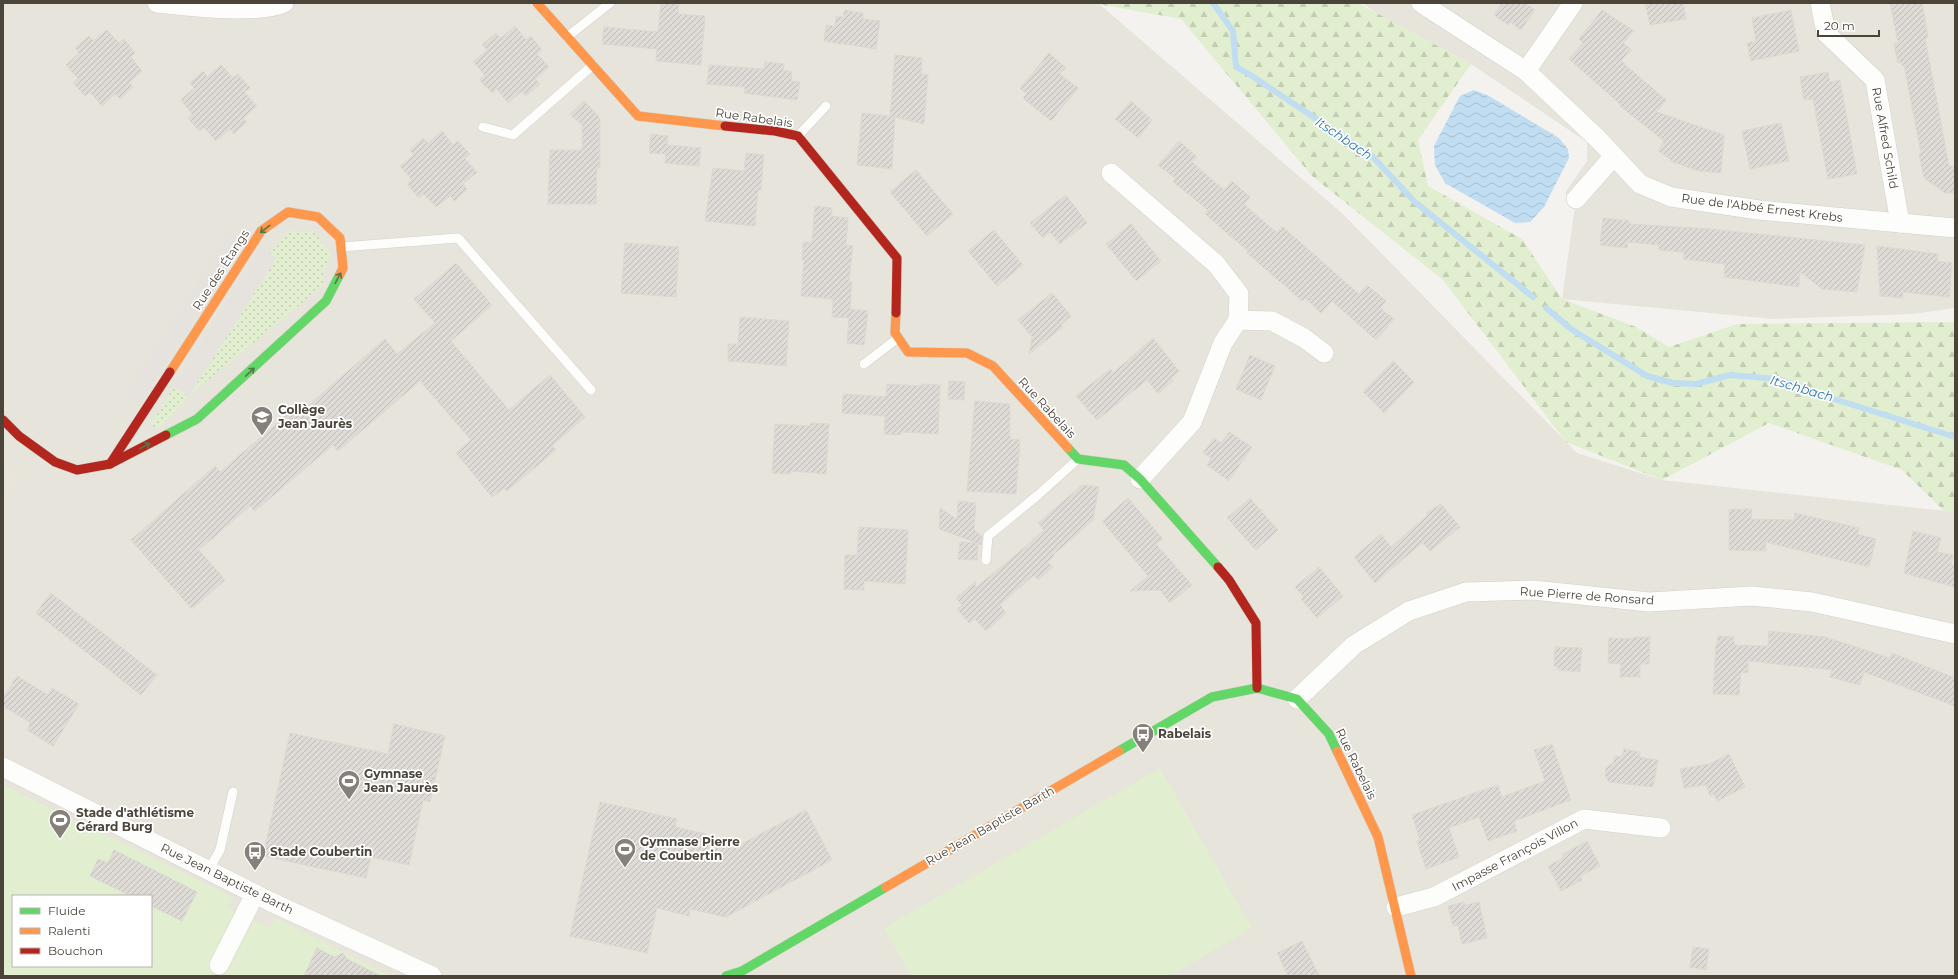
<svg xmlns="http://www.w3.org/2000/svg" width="1958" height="979" font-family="Montserrat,sans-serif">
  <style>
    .residential { fill: #e7e4dc; fill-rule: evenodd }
    .education { fill: #eae5da }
    .grass { fill: url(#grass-dots) }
    .forest { fill: url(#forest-firs) }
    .garden { fill: #e1eecf; fill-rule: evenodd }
    .parking { fill: #e6e3df }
    .water { fill: url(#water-waves) }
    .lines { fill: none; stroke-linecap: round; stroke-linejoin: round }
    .stream { stroke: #c0ddf1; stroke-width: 6 }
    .building { fill: url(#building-hatch); stroke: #dcd9d4 }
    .lane-casing { stroke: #d2d0cb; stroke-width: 10 }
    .street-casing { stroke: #d2d0cb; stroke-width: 20 }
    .fast-casing { stroke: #d3cfc5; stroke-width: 10 }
    .slow-casing { stroke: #d3cfc5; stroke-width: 10 }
    .jam-casing { stroke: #d3cfc5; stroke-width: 10 }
    .lane { stroke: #fdfdfc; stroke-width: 9 }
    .street { stroke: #fdfdfc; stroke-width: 19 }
    .fast { stroke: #63d668; stroke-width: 9 }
    .slow { stroke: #ff974d; stroke-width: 9 }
    .jam { stroke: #b3261e; stroke-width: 9 }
    .oneway { stroke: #537749 }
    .labels { text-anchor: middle; stroke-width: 3.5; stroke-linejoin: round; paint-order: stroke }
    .street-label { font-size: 12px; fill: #4b4439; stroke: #fff }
    .poi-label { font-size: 12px; font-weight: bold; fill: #4b4439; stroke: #fff; text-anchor: start }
    .water-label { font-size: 13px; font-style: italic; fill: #2e7ab2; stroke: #fff }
  </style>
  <defs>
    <pattern id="grass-dots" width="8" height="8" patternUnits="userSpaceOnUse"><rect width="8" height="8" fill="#e1eecf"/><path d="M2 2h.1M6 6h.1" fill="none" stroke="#c3cdb2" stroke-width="1.8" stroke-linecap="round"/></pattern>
    <pattern id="forest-firs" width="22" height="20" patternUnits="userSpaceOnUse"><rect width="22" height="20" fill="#e1eecf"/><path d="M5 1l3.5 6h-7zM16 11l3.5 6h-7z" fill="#c3cdb2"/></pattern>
    <pattern id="water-waves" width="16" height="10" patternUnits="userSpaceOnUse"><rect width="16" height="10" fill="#c0ddf1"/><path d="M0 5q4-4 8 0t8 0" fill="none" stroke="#a6bfcf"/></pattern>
    <pattern id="building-hatch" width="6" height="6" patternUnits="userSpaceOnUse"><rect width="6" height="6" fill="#dedbd6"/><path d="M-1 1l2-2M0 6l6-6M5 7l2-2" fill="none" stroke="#c0bdb8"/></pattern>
  </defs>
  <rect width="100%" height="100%" fill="#f4f2ee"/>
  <!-- residential -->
  <g class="residential">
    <path d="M3 3H1098L1343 214 1577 453 1662 480 1955 512V976H3ZM13 896H151V966H13Z"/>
    <polygon points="1362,3 1955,3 1955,308 1913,314 1773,319 1562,299 1576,199 1565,193 1587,161 1587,142 1471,64 1381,16"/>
  </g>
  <!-- education -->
  <polygon class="education" points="3,460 20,477 3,503"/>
  <!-- grass -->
  <polygon class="grass" points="289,231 314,232 331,254 322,279 326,283 189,396 159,428 150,425 174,387 189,395 276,259 269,253"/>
  <!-- forest -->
  <polygon class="forest" points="1092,3 1358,3 1471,64 1418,140 1428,186 1522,239 1562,299 1636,327 1669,347 1737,324 1955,322 1955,512 1944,511 1902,470 1769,423 1662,480 1566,442 1443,280 1312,176 1181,19"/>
  <!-- garden -->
  <g class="garden">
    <polygon points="1160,768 1252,928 1170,976 911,976 884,928"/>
    <path d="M3 785 233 897 228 908 270 928 276 918 390 976H3ZM13 896H151V966H13Z"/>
  </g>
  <!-- parking -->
  <g class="parking">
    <polygon points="232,229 247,238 139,404 125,395"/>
    <polygon points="262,248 276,259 189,396 174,387"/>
  </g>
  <!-- water -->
  <polygon class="water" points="1474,90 1489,96 1559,138 1568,149 1569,158 1544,207 1530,222 1515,223 1445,183 1435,165 1434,146 1460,96"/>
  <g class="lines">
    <!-- stream -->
    <g class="stream">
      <polyline points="1213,3 1233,31 1236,67 1252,76 1372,156 1415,202 1533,297"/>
      <polyline points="1546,308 1571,329 1647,376 1673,383 1696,384 1730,375 1778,379 1831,398 1955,437"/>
    </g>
  </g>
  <!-- building -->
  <g class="building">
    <polygon points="661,3 679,3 678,14 705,16 701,65 656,61 657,49 602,44 604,27 658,32"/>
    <polygon points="1502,3 1525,3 1535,10 1521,30 1510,22 1508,25 1494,15"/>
    <polygon points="1645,3 1683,3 1686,19 1650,25"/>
    <polygon points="1890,3 1922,3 1928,37 1925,38 1949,166 1955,166 1955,193 1945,193 1924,178 1919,154 1921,153 1904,65 1902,66 1901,62 1898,63 1894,44 1898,43"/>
    <polygon points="845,10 863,13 863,19 880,21 876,49 824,41 826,25 835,26 836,16 843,17"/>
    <polygon points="1602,10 1634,31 1623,43 1631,49 1621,61 1666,100 1657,112 1724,135 1721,173 1699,171 1670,161 1670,159 1658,151 1664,141 1620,106 1621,105 1569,59 1583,43 1579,39"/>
    <polygon points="1791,10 1799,51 1751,61 1747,43 1756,41 1752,18"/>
    <polygon points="515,26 526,40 531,36 542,50 537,54 549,67 535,79 540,84 526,96 522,91 508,103 497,89 492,93 479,80 485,75 473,62 487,50 482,45 496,33 501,38"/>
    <polygon points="107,30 119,43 124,39 135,53 131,57 142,71 129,83 133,87 120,99 115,94 102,106 90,92 85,96 73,83 78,78 66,65 79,53 75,48 89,36 93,41"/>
    <polygon points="1049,53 1066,68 1060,74 1078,88 1051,121 1023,98 1027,94 1020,88"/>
    <polygon points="895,55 922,58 921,74 928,75 924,124 895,117 892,169 857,165 862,113 895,117 890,116"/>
    <polygon points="765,62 784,64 783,70 792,72 791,81 800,82 797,100 744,93 745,87 707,84 709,65 764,69"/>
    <polygon points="221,65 233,78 238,74 250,88 244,92 257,106 243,118 247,122 234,134 230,129 216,141 204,127 199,131 188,118 192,114 181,100 194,88 190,83 203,71 207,77"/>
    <polygon points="1828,72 1830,82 1840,80 1857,174 1828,179 1813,99 1804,100 1800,77"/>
    <polygon points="584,101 600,118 600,168 597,168 596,204 548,204 550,150 582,150 582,125 570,114"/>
    <polygon points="1131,101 1152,120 1138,138 1115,119"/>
    <polygon points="1781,123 1789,161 1750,169 1742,131"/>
    <polygon points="442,131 453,145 458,141 470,154 465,159 477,172 463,184 467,189 454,201 450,196 436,207 424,194 419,198 407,184 412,180 400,166 414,155 410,150 423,138 428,143"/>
    <polygon points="651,134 668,136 667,145 701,148 699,166 665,163 666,154 649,153"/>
    <polygon points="1179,141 1197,157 1192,162 1224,190 1232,181 1250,197 1244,204 1277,233 1282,226 1359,294 1367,285 1386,301 1380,308 1394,319 1376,340 1332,301 1321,313 1305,298 1302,301 1247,253 1248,251 1205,214 1208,210 1173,182 1176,179 1158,165"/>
    <polygon points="746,153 764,155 761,190 758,190 755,226 705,221 713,168 744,171"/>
    <polygon points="916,170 953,214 927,236 890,192"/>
    <polygon points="1066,195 1087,223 1060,244 1050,232 1043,238 1030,223"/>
    <polygon points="815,206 832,208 831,216 848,218 846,245 853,246 849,281 852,282 850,309 868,311 864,345 847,343 849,318 832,317 833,299 801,296 804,260 802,260 803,242 812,242"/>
    <polygon points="1603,218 1630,221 1630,224 1711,229 1865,245 1857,292 1822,289 1800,272 1799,287 1724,277 1725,264 1683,259 1684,252 1659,250 1659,245 1628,242 1627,248 1600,245"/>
    <polygon points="1131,224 1161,261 1136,281 1106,244"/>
    <polygon points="994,230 1023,265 997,286 968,251"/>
    <polygon points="625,243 679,247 676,297 621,293"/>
    <polygon points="1877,246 1938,254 1937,261 1952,263 1949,297 1903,292 1903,298 1880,296"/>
    <polygon points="456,263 492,305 451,341 509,410 550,375 585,417 552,446 556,450 507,491 504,488 492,497 456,453 471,440 420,381 338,451 333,445 255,511 250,506 199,550 225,580 192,609 131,540 215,466 220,472 298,405 303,410 385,339 397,354 435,323 414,299"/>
    <polygon points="1052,293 1071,316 1061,325 1063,327 1029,354 1032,337 1018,320"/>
    <polygon points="740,317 789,321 786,366 728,361 728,344 738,344"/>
    <polygon points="1153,338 1179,371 1171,378 1173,381 1158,393 1147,380 1097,420 1076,396 1110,369 1113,373"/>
    <polygon points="1250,355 1275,366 1261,400 1236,389"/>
    <polygon points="1393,361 1414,382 1384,413 1363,392"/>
    <polygon points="949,381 965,382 964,400 948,399"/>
    <polygon points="887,384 922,386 922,384 940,385 938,434 902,432 902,435 884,434 885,416 842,413 843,394 886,397"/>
    <polygon points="975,401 1010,404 1010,439 1020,440 1016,494 967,491"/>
    <polygon points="811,423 829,424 826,474 791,471 791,474 772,473 775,424 810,426"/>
    <polygon points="1229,432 1252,447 1229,481 1207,465 1211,458 1203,453 1214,438 1221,443"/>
    <polygon points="1082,485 1099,487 1093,520 1053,555 1054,556 1048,562 1053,567 1038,580 1034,575 1000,605 1006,613 986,631 975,619 969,623 957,609 962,605 956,598 976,581 975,588 1018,553 1044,530 1038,523"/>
    <polygon points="1128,498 1163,539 1156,544 1192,585 1170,603 1160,590 1130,591 1148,576 1102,521"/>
    <polygon points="1250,498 1278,530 1256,550 1227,518"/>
    <polygon points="958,501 976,503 974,530 982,536 981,545 978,544 977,560 958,559 960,542 977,543 939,529 940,508 957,519"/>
    <polygon points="1441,504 1460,527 1430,551 1422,543 1375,583 1354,557 1381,534 1391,547 1428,515 1426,513"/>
    <polygon points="1729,509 1752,509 1751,519 1794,520 1795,513 1859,528 1857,534 1876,539 1869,567 1765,542 1766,551 1729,550"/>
    <polygon points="859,527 908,530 905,584 864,581 864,590 844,589 845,555 857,555"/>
    <polygon points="1913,531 1941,538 1937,552 1953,555 1951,565 1955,566 1955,587 1904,573"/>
    <polygon points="1319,567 1343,596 1317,618 1301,599 1304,597 1295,587"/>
    <polygon points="51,593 157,675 141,695 36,613"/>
    <polygon points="1769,631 1825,637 1890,658 1892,653 1955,678 1955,706 1864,672 1860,685 1830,677 1832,670 1748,661 1748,673 1741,672 1739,695 1713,694 1716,644 1717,644 1718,636 1734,637 1734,645 1768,646"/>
    <polygon points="1633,637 1650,637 1649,664 1640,664 1640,677 1620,677 1621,664 1608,663 1609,638 1633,639"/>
    <polygon points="1555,647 1582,648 1580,672 1558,670 1558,667 1554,666"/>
    <polygon points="17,676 48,695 52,688 79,704 53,746 27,730 31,723 3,706 3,698"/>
    <polygon points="394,724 445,736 430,802 423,800 409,865 371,857 366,878 263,856 290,733 388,754"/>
    <polygon points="1552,744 1571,800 1514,821 1517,831 1488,841 1479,817 1449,828 1459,857 1426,869 1417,841 1420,840 1412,815 1498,785 1502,797 1545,781 1534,750"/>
    <polygon points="1624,749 1640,752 1639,757 1658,760 1653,787 1609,782 1605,776 1606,768 1613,763 1615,756 1622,757"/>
    <polygon points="1729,754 1745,787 1717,801 1714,794 1710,796 1706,785 1684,788 1680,769 1709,764"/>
    <polygon points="600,802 677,819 675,827 706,834 704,842 734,848 806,810 832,860 726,917 690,909 689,916 657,908 647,953 570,936"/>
    <polygon points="1587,841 1600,866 1580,876 1582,880 1561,891 1548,866 1563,858 1563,854"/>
    <polygon points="114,850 197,892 182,921 151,906 151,896 131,896 90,876 98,859 108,863"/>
    <polygon points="1464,902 1465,905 1479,902 1487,938 1462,944 1458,925 1453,926 1448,906"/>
    <polygon points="1302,941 1308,953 1319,976 1288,976 1277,953"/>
    <polygon points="1693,947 1709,949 1706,970 1690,967"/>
    <polygon points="317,948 334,957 343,953 347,959 381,976 304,976"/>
  </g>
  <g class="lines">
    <!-- lane casing -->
    <g class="lane-casing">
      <g id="lane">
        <polyline points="567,37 610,3"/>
        <polyline points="483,127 513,135 593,65"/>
        <polyline points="798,136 826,106"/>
        <polyline points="341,247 458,238 591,390"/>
        <polyline points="864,364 898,338"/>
        <polyline points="986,560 988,536 1038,495 1078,459"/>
        <polyline points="208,871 220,850 233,792"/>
      </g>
    </g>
    <!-- street casing -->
    <g class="street-casing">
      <g id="street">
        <path d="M157 3C186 6 259 15 284 3"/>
        <polyline points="1421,3 1526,71 1598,139 1640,184 1671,197 1759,210 1955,228"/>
        <polyline points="1820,3 1826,33 1875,80 1900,223"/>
        <polyline points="1526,71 1573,3"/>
        <polyline points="1111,173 1216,264 1239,294 1238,320"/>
        <polyline points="1576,199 1614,156"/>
        <polyline points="1140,479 1192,422 1223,343 1238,320 1272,321 1304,338 1324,353"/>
        <polyline points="1297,699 1354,645 1409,611 1466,592 1533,590 1649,602 1752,596 1812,602 1955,634"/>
        <polyline points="3,767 271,902 432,976"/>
        <polyline points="1396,907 1434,897 1584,819 1661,828"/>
        <polyline points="219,965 255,894"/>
      </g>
    </g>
    <!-- fast casing -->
    <g class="fast-casing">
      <g id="fast">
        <polyline points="166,435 197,419 326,301 340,274"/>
        <polyline points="1068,448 1078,459 1124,465 1140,479 1218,567"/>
        <polyline points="1119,751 1212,697 1257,688 1297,699 1329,734 1337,751"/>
        <polyline points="726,976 742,971 886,887"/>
      </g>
    </g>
    <!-- slow casing -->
    <g class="slow-casing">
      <g id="slow">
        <polyline points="537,3 638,116 725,126"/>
        <polyline points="896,313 895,333 908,352 967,353 993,366 1068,448"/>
        <polyline points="170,372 261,231 288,212 318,217 340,238 343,268 340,274"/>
        <polyline points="1337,751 1378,837 1411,976"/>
        <polyline points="886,887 1119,751"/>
      </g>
    </g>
    <!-- jam casing -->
    <g class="jam-casing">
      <g id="jam">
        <polyline points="725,126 775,131 798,136 897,258 896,313"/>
        <polyline points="3,420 19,436 55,462 77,470 110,464 166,435"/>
        <polyline points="110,464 170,372"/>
        <polyline points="1218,567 1229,580 1256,623 1257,688"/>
      </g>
    </g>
    <!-- lane -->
    <use href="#lane" class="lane"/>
    <!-- street -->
    <use href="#street" class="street"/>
    <!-- fast -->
    <use href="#fast" class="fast"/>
    <!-- slow -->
    <use href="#slow" class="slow"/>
    <!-- jam -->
    <use href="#jam" class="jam"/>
  </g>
  <!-- one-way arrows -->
  <defs><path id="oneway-shaft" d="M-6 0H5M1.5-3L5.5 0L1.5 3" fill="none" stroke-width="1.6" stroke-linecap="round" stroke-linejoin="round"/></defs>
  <g class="oneway">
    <use href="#oneway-shaft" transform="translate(265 229) rotate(142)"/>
    <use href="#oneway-shaft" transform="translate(338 278) rotate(-62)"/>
    <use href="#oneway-shaft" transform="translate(250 372) rotate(-43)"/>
    <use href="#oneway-shaft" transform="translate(145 446) rotate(-28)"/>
  </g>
  <!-- icons -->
  <defs>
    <g id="school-pin" transform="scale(1.15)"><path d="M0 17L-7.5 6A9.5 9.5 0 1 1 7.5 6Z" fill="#868178" stroke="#fff"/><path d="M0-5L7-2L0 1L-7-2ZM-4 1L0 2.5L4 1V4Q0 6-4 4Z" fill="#fff"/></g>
    <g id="bus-pin" transform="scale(1.15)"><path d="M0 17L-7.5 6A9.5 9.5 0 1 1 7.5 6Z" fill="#868178" stroke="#fff"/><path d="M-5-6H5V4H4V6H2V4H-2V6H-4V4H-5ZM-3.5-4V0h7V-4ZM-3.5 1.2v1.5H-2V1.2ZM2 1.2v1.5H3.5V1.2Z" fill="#fff"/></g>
    <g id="stadium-pin" transform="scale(1.15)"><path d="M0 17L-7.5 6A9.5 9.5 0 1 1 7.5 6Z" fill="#868178" stroke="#fff"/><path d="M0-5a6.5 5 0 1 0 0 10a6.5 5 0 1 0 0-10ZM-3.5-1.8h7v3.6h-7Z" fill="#fff"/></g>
  </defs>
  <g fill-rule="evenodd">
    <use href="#school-pin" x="262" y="417"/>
    <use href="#bus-pin" x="1143" y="734"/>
    <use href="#stadium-pin" x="349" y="781"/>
    <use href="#stadium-pin" x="60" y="820"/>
    <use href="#stadium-pin" x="625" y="849"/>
    <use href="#bus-pin" x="255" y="852"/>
  </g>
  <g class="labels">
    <!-- street labels -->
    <g class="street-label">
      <text transform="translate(754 118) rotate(8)" y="4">Rue Rabelais</text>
      <text transform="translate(1885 138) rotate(80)" y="4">Rue Alfred Schild</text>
      <text transform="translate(1762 208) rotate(7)" y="4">Rue de l'Abbé Ernest Krebs</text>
      <text transform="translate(221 270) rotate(-57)" y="4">Rue des Étangs</text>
      <text transform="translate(1047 408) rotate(47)" y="4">Rue Rabelais</text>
      <text transform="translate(1587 596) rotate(4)" y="4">Rue Pierre de Ronsard</text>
      <text transform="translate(1356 764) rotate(64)" y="4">Rue Rabelais</text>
      <text transform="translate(990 826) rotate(-30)" y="4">Rue Jean Baptiste Barth</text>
      <text transform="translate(1515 855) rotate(-28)" y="4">Impasse François Villon</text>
      <text transform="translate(227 879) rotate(26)" y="4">Rue Jean Baptiste Barth</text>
    </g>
    <!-- poi labels -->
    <g class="poi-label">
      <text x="278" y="414">Collège<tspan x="278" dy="14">Jean Jaurès</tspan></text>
      <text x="1158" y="738">Rabelais</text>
      <text x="364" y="778">Gymnase<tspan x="364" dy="14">Jean Jaurès</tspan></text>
      <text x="76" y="817">Stade d'athlétisme<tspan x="76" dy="14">Gérard Burg</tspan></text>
      <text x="640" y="846">Gymnase Pierre<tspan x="640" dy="14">de Coubertin</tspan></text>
      <text x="270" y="856">Stade Coubertin</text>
    </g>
    <!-- water labels -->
    <g class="water-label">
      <text transform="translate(1344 138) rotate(34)" y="5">Itschbach</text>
      <text transform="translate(1802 388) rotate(16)" y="5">Itschbach</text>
    </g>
  </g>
  <!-- border -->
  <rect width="1958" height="979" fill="none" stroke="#4b4439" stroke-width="8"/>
  <!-- legend -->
  <rect x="12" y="895" width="140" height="72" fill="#ffffff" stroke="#b7b4b0"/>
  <rect x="20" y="908" width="20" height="6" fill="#63d668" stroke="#b7b4b0"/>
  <text x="48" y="915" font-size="12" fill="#4b4439">Fluide</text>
  <rect x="20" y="928" width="20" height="6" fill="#ff974d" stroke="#b7b4b0"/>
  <text x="48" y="935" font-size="12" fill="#4b4439">Ralenti</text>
  <rect x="20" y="948" width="20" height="6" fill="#b3261e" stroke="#b7b4b0"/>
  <text x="48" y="955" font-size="12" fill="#4b4439">Bouchon</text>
  <!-- scale -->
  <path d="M1818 30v6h61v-6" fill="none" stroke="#4b4439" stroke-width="2"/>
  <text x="1824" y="30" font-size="12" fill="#4b4439" stroke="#ffffff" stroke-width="3" paint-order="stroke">20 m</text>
</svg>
